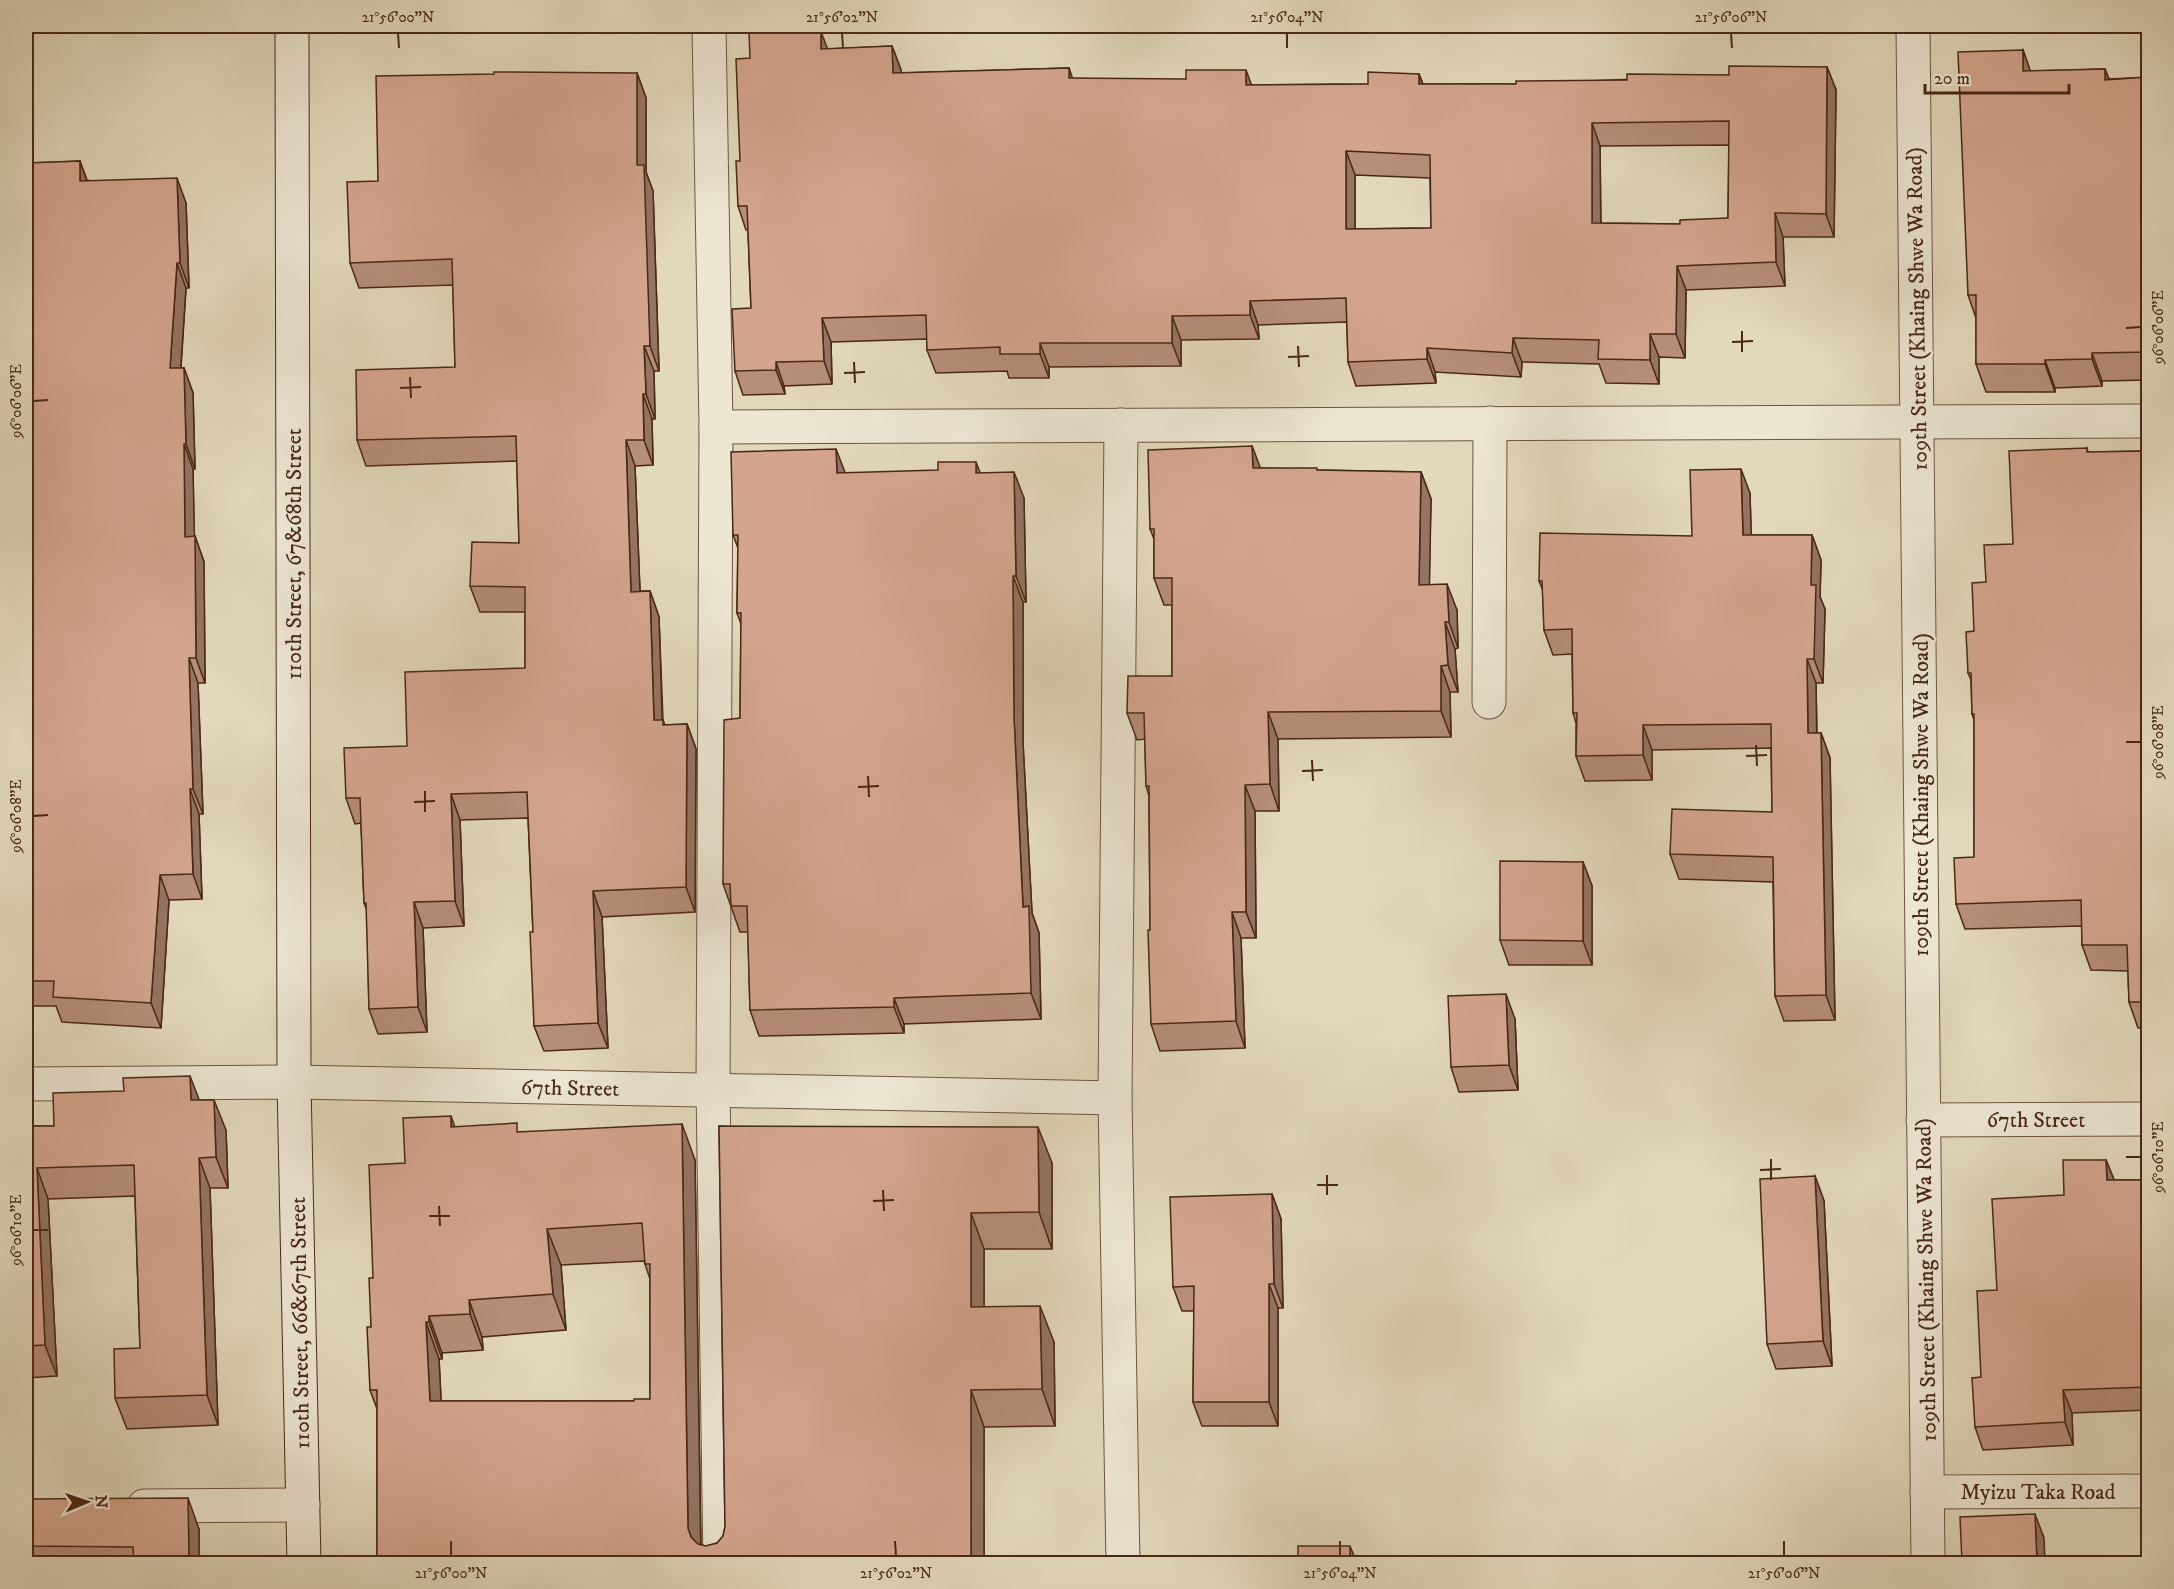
<svg xmlns="http://www.w3.org/2000/svg" width="2174" height="1589" font-family="'IM FELL DW Pica',serif">
  <style>
    .lines { fill: none; stroke-linecap: round; stroke-linejoin: round }
    .street-casing { stroke: #6f5440; stroke-width: 35 }
    .secondary-casing { stroke: #492816; stroke-width: 35 }
    .street { stroke: #ece6d3; stroke-width: 33 }
    .secondary { stroke: #ece6d3; stroke-width: 33 }
    .wall { fill: #b68e7a; stroke: #492816; stroke-width: 1.5; fill-rule: evenodd }
    .shaded-wall { fill: #947463; stroke: #492816; stroke-width: 1.5 }
    .building { fill: #d4a58e; stroke: #492816; stroke-width: 1.5; fill-rule: evenodd }
    .ticks { fill: none; stroke: #492816; stroke-width: 2 }
    .labels { text-anchor: middle; stroke-width: 5; stroke-linejoin: round; paint-order: stroke }
    .street-label { font-size: 22px; fill: #492816; stroke: #ece6d3 }
    .neatline { fill: none; stroke: #492816; stroke-width: 2 }
    .ticks-label { font-size: 15px; text-anchor: middle; fill: #492816 }
  </style>
  <rect width="100%" height="100%" fill="#e2d8bc"/>
  <filter id="stains"><feTurbulence type="fractalNoise" baseFrequency=".00333" numOctaves="4"/><feColorMatrix values="0 0 0 0 .2 0 0 0 0 .09 0 0 0 0 .02 0 0 0 .5 -.17"/></filter>
  <radialGradient id="worn" r=".72"><stop offset=".6" stop-color="#630" stop-opacity="0"/><stop offset="1" stop-color="#630" stop-opacity=".3"/></radialGradient>
  <g class="lines">
    <!-- street casing -->
    <g class="street-casing">
      <g id="street">
        <polyline points="709,26 716,427 713,1089 720,1564"/>
        <polyline points="1913,26 1928,1564"/>
        <polyline points="1121,425 1115,1098 1123,1564"/>
        <polyline points="716,427 2148,421"/>
        <polyline points="1489,702 1490,423"/>
        <polyline points="26,1084 294,1082 1115,1098"/>
        <polyline points="1923,1120 2148,1119"/>
        <polyline points="1927,1492 2148,1491"/>
        <polyline points="144,1506 303,1505"/>
      </g>
    </g>
    <!-- secondary casing -->
    <g class="secondary-casing">
      <polyline id="secondary" points="292,26 294,1082 304,1564"/>
    </g>
    <!-- street -->
    <use href="#street" class="street"/>
    <!-- secondary -->
    <use href="#secondary" class="secondary"/>
  </g>
  <!-- wall -->
  <g class="wall">
    <path d="M821 32 827 49 892 46 901 70V73L1069 68 1072 78 1252 85 1368 84 1419 74 1423 84H1516L1729 75 1827 67 1836 90 1834 237H1783L1785 286 1686 290 1685 358 1659 357V384L1606 383 1599 364 1522 362 1521 377 1435 372 1436 383 1356 386 1348 362 1347 322 1258 325 1259 339 1181 340V366L1049 367V378H1009L1007 371 936 373 927 350V339L831 342 832 384 784 386 785 394 743 395 735 371 751 308 748 230H746L738 206 740 161 750 58ZM1729 145 1728 218 1680 224 1601 223 1600 146ZM1355 175 1430 178 1431 228 1355 229Z"/>
    <polygon points="2023,50 2030,71 2105,69 2109,79 2148,77 2148,380 2102,381 2102,386 2055,388 2055,392 1986,392 1976,364 1976,318 1968,295"/>
    <polygon points="637,73 646,98 646,172 653,191 659,371 654,371 655,419 652,419 653,465 635,466 640,591 650,591 659,617 663,720 665,725 687,724 696,749 695,912 602,917 608,1048 544,1051 534,1026 533,932 528,818 460,820 464,926 423,928 427,1032 378,1034 369,1009 367,911 364,903 361,823 355,824 346,798 407,746 525,668 525,612 480,612 470,586 519,543 517,461 366,466 357,440 455,367 453,285 359,288 350,263 378,181"/>
    <polygon points="26,84 33,105 32,163 80,161 87,180 186,203 189,288 186,288 181,368 184,368 193,393 195,469 193,469 194,536 195,536 204,562 205,683 198,683 203,814 199,814 202,899 169,900 161,1028 62,1022 56,1006 26,1006"/>
    <polygon points="1252,446 1260,468 1318,470 1421,472 1431,499 1429,585 1457,610 1458,648 1455,649 1458,692 1450,692 1451,737 1278,739 1279,811 1255,811 1256,938 1241,938 1245,1048 1160,1051 1151,1024 1149,796 1146,786 1145,739 1137,740 1127,713 1172,676 1172,605 1164,605 1154,578 1154,539 1150,529"/>
    <polygon points="2087,448 2088,452 2148,451 2148,1027 2138,1028 2129,1002 2128,971 2091,970 2082,945 2082,926 1965,929 1956,904 1974,857 1974,720 1972,714 1971,680 1968,673 1974,631 1986,582 2013,544"/>
    <polygon points="845,473 980,473 1024,498 1026,602 1023,602 1023,743 1032,913 1039,933 1041,1019 904,1024 904,1033 759,1036 750,1010 748,932 740,932 723,884 740,718 741,624 737,613 738,548 733,535"/>
    <polygon points="1750,493 1751,535 1812,535 1821,560 1820,597 1825,609 1823,683 1816,683 1817,733 1821,733 1830,758 1835,1020 1784,1021 1775,996 1773,882 1679,879 1670,854 1772,812 1771,748 1652,750 1652,780 1585,781 1576,756 1576,723 1573,713 1572,654 1553,655 1544,630 1543,591 1539,581 1692,536"/>
    <polygon points="1583,862 1592,886 1592,965 1509,965 1500,940"/>
    <polygon points="1515,1019 1518,1090 1459,1092 1451,1067"/>
    <polygon points="199,1100 226,1130 228,1188 210,1188 218,1425 127,1429 115,1398 140,1348 135,1196 48,1199 57,1376 26,1378 26,1126 54,1126"/>
    <path d="M719 1126 1052 1163V1249H984V1306L1054 1342 1055 1426 984 1427V1563H377V1409L370 1390 371 1327 373 1278 405 1163 455 1127 520 1132 695 1160 701 1545 706 1546 717 1543 723 1536 725 1527ZM644 1261 650 1279V1399L634 1401H441L439 1359H442V1353L483 1350 482 1337 566 1330 561 1265Z"/>
    <polygon points="2106,1160 2114,1180 2148,1180 2148,1410 2072,1413 2073,1445 1983,1450 1975,1427 1981,1377 1997,1290 2064,1195"/>
    <polygon points="1815,1176 1824,1201 1832,1366 1776,1369 1767,1344"/>
    <polygon points="1272,1194 1281,1219 1283,1308 1278,1308 1278,1426 1202,1426 1193,1402 1194,1311 1182,1311 1173,1287"/>
    <polygon points="26,1499 199,1529 199,1563 26,1563"/>
  </g>
  <!-- shaded-wall -->
  <g class="shaded-wall">
    <polygon points="821,32 830,55 821,49"/>
    <polygon points="892,46 901,70 902,97 893,73"/>
    <polygon points="2023,50 2033,78 2023,71"/>
    <polygon points="1827,67 1836,90 1834,237 1826,214"/>
    <polygon points="1069,68 1077,92 1069,78"/>
    <polygon points="2105,69 2115,96 2105,80"/>
    <polygon points="1246,70 1255,94 1246,85"/>
    <polygon points="637,73 646,98 646,172 653,191 659,371 650,346 637,165"/>
    <polygon points="1419,74 1428,98 1419,84"/>
    <polygon points="26,84 33,105 32,188 26,171"/>
    <polygon points="1592,123 1600,146 1601,247 1592,223"/>
    <polygon points="1346,151 1355,175 1355,253 1346,229"/>
    <polygon points="80,161 89,187 80,181"/>
    <polygon points="177,178 186,203 189,288 180,263"/>
    <polygon points="1775,213 1783,237 1785,286 1776,262"/>
    <polygon points="177,263 186,288 179,394 170,368"/>
    <polygon points="1677,266 1686,290 1685,358 1676,334"/>
    <polygon points="1250,301 1258,325 1259,339 1250,315"/>
    <polygon points="1172,316 1181,340 1181,366 1172,343"/>
    <polygon points="822,318 831,342 832,384 824,361"/>
    <polygon points="1650,334 1659,357 1659,384 1650,360"/>
    <polygon points="1513,338 1522,362 1521,377 1512,353"/>
    <polygon points="1040,343 1049,367 1049,378 1040,354"/>
    <polygon points="644,346 654,371 655,419 646,394"/>
    <polygon points="1427,348 1435,372 1436,383 1427,359"/>
    <polygon points="2092,353 2102,381 2102,386 2092,359"/>
    <polygon points="2045,360 2055,388 2055,392 2045,364"/>
    <polygon points="776,362 784,386 785,394 776,370"/>
    <polygon points="184,368 193,393 195,469 186,444"/>
    <polygon points="643,394 652,419 653,465 644,440"/>
    <polygon points="626,440 635,466 641,617 631,592"/>
    <polygon points="184,444 193,469 195,562 185,537"/>
    <polygon points="1252,446 1262,472 1253,468"/>
    <polygon points="836,449 846,475 837,473"/>
    <polygon points="976,462 986,488 976,473"/>
    <polygon points="1741,469 1750,493 1752,560 1743,535"/>
    <polygon points="1014,472 1024,498 1026,602 1016,576"/>
    <polygon points="1421,472 1431,499 1429,611 1419,585"/>
    <polygon points="1812,535 1821,560 1820,597 1825,609 1823,683 1814,659 1811,585"/>
    <polygon points="195,536 204,562 205,683 196,658"/>
    <polygon points="1013,576 1023,602 1023,743 1032,913 1039,933 1041,1019 1031,993 1023,907 1014,717"/>
    <polygon points="1447,584 1457,610 1458,648 1449,622"/>
    <polygon points="650,591 659,617 663,746 654,720"/>
    <polygon points="1445,622 1455,649 1458,692 1448,665"/>
    <polygon points="189,658 198,683 203,814 193,789"/>
    <polygon points="1807,659 1816,683 1817,758 1808,733"/>
    <polygon points="1441,666 1450,692 1451,737 1441,711"/>
    <polygon points="1268,712 1278,739 1279,811 1270,784"/>
    <polygon points="687,724 696,749 695,912 686,887"/>
    <polygon points="1643,725 1652,750 1652,780 1643,755"/>
    <polygon points="1821,733 1830,758 1835,1020 1826,995"/>
    <polygon points="1245,785 1255,811 1256,938 1246,912"/>
    <polygon points="190,789 199,814 202,899 193,874"/>
    <polygon points="451,794 460,820 464,926 455,901"/>
    <polygon points="1583,862 1592,886 1592,965 1583,941"/>
    <polygon points="160,875 169,900 161,1028 151,1003"/>
    <polygon points="593,891 602,917 608,1048 598,1023"/>
    <polygon points="414,902 423,928 427,1032 418,1007"/>
    <polygon points="1232,912 1241,938 1245,1048 1236,1021"/>
    <polygon points="1506,994 1515,1019 1518,1090 1509,1065"/>
    <polygon points="894,998 904,1024 904,1033 894,1007"/>
    <polygon points="190,1076 202,1107 191,1100"/>
    <polygon points="214,1100 226,1130 228,1188 216,1157"/>
    <polygon points="451,1116 464,1153 451,1127"/>
    <polygon points="682,1124 695,1160 701,1563 700,1563 688,1528"/>
    <polygon points="1038,1127 1052,1163 1052,1249 1039,1212"/>
    <polygon points="199,1158 210,1188 218,1425 207,1395"/>
    <polygon points="2106,1160 2115,1182 2107,1180"/>
    <polygon points="37,1168 48,1199 57,1376 45,1345"/>
    <polygon points="1815,1176 1824,1201 1832,1366 1823,1341"/>
    <polygon points="1272,1194 1281,1219 1283,1308 1274,1284"/>
    <polygon points="971,1213 984,1249 984,1343 971,1307"/>
    <polygon points="547,1229 561,1265 566,1330 553,1294"/>
    <polygon points="1269,1284 1278,1308 1278,1426 1269,1402"/>
    <polygon points="469,1300 482,1337 483,1350 470,1314"/>
    <polygon points="1040,1306 1054,1342 1055,1426 1042,1389"/>
    <polygon points="429,1316 442,1353 442,1359 429,1322"/>
    <polygon points="426,1322 439,1359 443,1437 430,1401"/>
    <polygon points="971,1390 984,1427 984,1563 971,1563"/>
    <polygon points="2063,1390 2072,1413 2073,1445 2065,1422"/>
    <polygon points="188,1498 199,1529 199,1563 190,1563 189,1560"/>
    <polygon points="2035,1514 2044,1538 2045,1563 2037,1563"/>
    <polygon points="1350,1546 1357,1563 1350,1563"/>
  </g>
  <!-- building -->
  <g class="building">
    <path d="M749 32H821V49L892 46 893 73 1069 68V78L1186 79V70H1246V85L1368 84V72L1419 74V84H1516V81L1627 80V74L1729 75V66L1827 67 1826 214 1775 213 1776 262 1677 266 1676 334H1650V360L1598 359 1599 340 1513 338 1512 353 1427 348V359L1348 362 1346 298 1250 301V315L1172 316V343H1040V354H1000V347L927 350 926 315 822 318 824 361 776 362V370L735 371 732 309 751 308 747 206H738L736 161H740L736 59 750 58ZM1729 121 1728 218 1680 220V224L1592 223V123ZM1346 151 1430 155 1431 228 1346 229Z"/>
    <polygon points="2023,50 2023,71 2105,69 2105,80 2148,77 2148,352 2092,353 2092,359 2045,360 2045,364 1976,364 1976,295 1968,295 1958,52"/>
    <polygon points="494,72 637,73 637,165 644,165 650,346 644,346 646,394 643,394 644,440 626,440 631,592 650,591 654,720 663,720 663,725 687,724 686,887 593,891 598,1023 534,1026 530,932 533,932 527,792 451,794 455,901 414,902 418,1007 369,1009 366,903 364,903 360,798 346,798 344,748 407,746 405,672 525,668 525,587 470,586 472,542 519,543 516,436 357,440 356,370 455,367 452,259 350,263 347,182 378,181 376,76 494,74"/>
    <polygon points="80,161 80,181 177,178 180,263 177,263 170,368 184,368 186,444 184,444 185,537 195,536 196,658 189,658 193,789 190,789 193,874 160,875 151,1003 53,997 54,981 26,981 26,163"/>
    <polygon points="1252,446 1253,468 1317,468 1317,470 1421,472 1419,585 1447,584 1449,622 1445,622 1448,665 1441,666 1441,711 1268,712 1270,784 1245,785 1246,912 1232,912 1236,1021 1151,1024 1148,930 1150,930 1149,786 1146,786 1144,713 1127,713 1128,676 1172,676 1172,578 1154,578 1154,529 1150,529 1148,450"/>
    <polygon points="2087,448 2087,452 2148,451 2148,1002 2129,1002 2127,945 2082,945 2081,900 1956,904 1954,858 1974,857 1974,714 1972,714 1971,673 1968,673 1966,632 1974,631 1972,583 1986,582 1984,545 2013,544 2009,451"/>
    <polygon points="836,449 837,473 938,470 938,462 976,462 976,473 1014,472 1016,576 1013,576 1014,717 1023,907 1029,906 1031,993 894,998 894,1007 750,1010 747,906 731,906 730,884 723,884 724,720 740,718 741,613 737,613 738,535 733,535 731,452"/>
    <polygon points="1741,469 1743,535 1812,535 1811,585 1816,585 1814,659 1807,659 1808,733 1821,733 1826,995 1775,996 1773,857 1670,854 1672,809 1772,812 1771,724 1643,725 1643,755 1576,756 1577,713 1573,713 1572,629 1544,630 1542,581 1539,581 1540,533 1692,536 1690,470"/>
    <polygon points="1500,861 1583,862 1583,941 1500,940"/>
    <polygon points="1506,994 1509,1065 1451,1067 1448,996"/>
    <polygon points="190,1076 191,1100 214,1100 216,1157 199,1158 207,1395 115,1398 114,1349 140,1348 134,1165 37,1168 45,1345 26,1346 26,1126 54,1126 53,1093 124,1091 123,1078"/>
    <path d="M451 1116V1127L517 1123V1132L682 1124 688 1528 691 1537 698 1544 706 1546 717 1543 723 1536 725 1527 719 1126 1038 1127 1039 1212 971 1213V1307L1040 1306 1042 1389 971 1390V1563H377V1390H370L367 1327H371L369 1278H373L369 1165 405 1163 403 1118ZM642 1223 645 1264H650V1399H634V1401H430L426 1322H429V1316L470 1314 469 1300 553 1294 547 1229Z"/>
    <polygon points="2063,1160 2106,1160 2107,1180 2148,1180 2148,1387 2063,1390 2065,1422 1975,1427 1972,1378 1981,1377 1977,1291 1997,1290 1992,1199 2064,1195"/>
    <polygon points="1815,1176 1823,1341 1767,1344 1760,1179"/>
    <polygon points="1272,1194 1274,1284 1269,1284 1269,1402 1193,1402 1194,1286 1173,1287 1170,1197"/>
    <polygon points="188,1498 189,1560 193,1560 193,1563 134,1563 133,1547 26,1546 26,1499"/>
    <polygon points="2035,1514 2037,1563 1962,1563 1960,1517"/>
    <rect x="1298" y="1546" width="52" height="17"/>
    <polygon points="2148,1560 2148,1563 2045,1563"/>
  </g>
  <!-- ticks -->
  <path class="ticks" d="M398 33 399 48M842 33 843 48M1287 33V48M1731 33 1732 48M2126 328 2141 327M1742 331V352M1732 342 1753 341M1298 346 1299 367M1288 357 1309 356M854 362 855 383M844 373 865 372M410 377 411 398M400 388 421 387M33 401 48 400M2126 742H2141M1756 745 1757 766M1746 756 1767 755M1312 760 1313 781M1302 771 1323 770M868 776 869 797M858 787 879 786M425 791V812M414 802 435 801M33 816 48 815M2126 1157H2141M1771 1159V1180M1760 1170 1781 1169M1327 1175V1195M1317 1185H1338M883 1190 884 1211M873 1201 894 1200M439 1206 440 1226M429 1216H450M33 1230H48M451 1541V1556M895 1541 896 1556M1340 1541V1556M1784 1541V1556"/>
  <g class="labels">
    <!-- street labels -->
    <g class="street-label">
      <text transform="translate(1916 309) rotate(-91)" y="8">109th Street (Khaing Shwe Wa Road)</text>
      <text transform="translate(293 554) rotate(-90)" y="8">110th Street, 67&amp;68th Street</text>
      <text transform="translate(1920 795) rotate(-90)" y="8">109th Street (Khaing Shwe Wa Road)</text>
      <text transform="translate(570 1087) rotate(1)" y="8">67th Street</text>
      <text x="2036" y="1127">67th Street</text>
      <text transform="translate(1925 1280) rotate(-91)" y="8">109th Street (Khaing Shwe Wa Road)</text>
      <text transform="translate(299 1323) rotate(-91)" y="8">110th Street, 66&amp;67th Street</text>
      <text x="2038" y="1499">Myizu Taka Road</text>
    </g>
  </g>
  <!-- margin -->
  <rect width="2174" height="1589" fill="none" stroke="#e2d8bc" stroke-width="66"/>
  <!-- north arrow -->
  <g transform="translate(87 1502) rotate(88)" stroke="#ece6d3" stroke-width="4.5" paint-order="stroke">
  <path d="M0-4.5L10 22L0 15L-10 22Z" fill="#492816"/>
  <text y="-9" font-size="16" font-weight="bold" text-anchor="middle" fill="#492816">N</text>
  </g>
  <!-- scale -->
  <path d="M1925 84v9h144v-9" fill="none" stroke="#492816" stroke-width="3"/>
  <text x="1934" y="84" font-size="18" fill="#492816" stroke="#ece6d3" stroke-width="4.5" paint-order="stroke">20 m</text>
  <rect x="33" y="33" width="2108" height="1523" class="neatline"/>
  <g class="ticks-label">
    <text x="398" y="22">21°56'00"N</text>
    <text x="842" y="22">21°56'02"N</text>
    <text x="1287" y="22">21°56'04"N</text>
    <text x="1731" y="22">21°56'06"N</text>
    <text transform="translate(2158 327) rotate(-90)" y="5">96°06'06"E</text>
    <text transform="translate(16 401) rotate(-90)" y="5">96°06'06"E</text>
    <text transform="translate(2158 742) rotate(-90)" y="5">96°06'08"E</text>
    <text transform="translate(16 816) rotate(-90)" y="5">96°06'08"E</text>
    <text transform="translate(2158 1157) rotate(-90)" y="5">96°06'10"E</text>
    <text transform="translate(16 1230) rotate(-90)" y="5">96°06'10"E</text>
    <text x="451" y="1578">21°56'00"N</text>
    <text x="896" y="1578">21°56'02"N</text>
    <text x="1340" y="1578">21°56'04"N</text>
    <text x="1784" y="1578">21°56'06"N</text>
  </g>
  <rect width="100%" height="100%" filter="url(#stains)"/>
  <rect width="100%" height="100%" fill="url(#worn)"/>
</svg>
